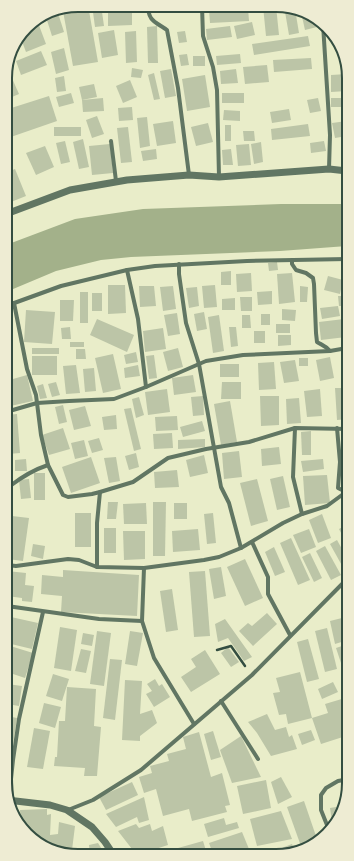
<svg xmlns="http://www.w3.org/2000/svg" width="354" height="861" font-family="'DejaVu Sans',sans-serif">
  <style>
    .water { fill: #a3b18a }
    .building { fill: #bcc5a7 }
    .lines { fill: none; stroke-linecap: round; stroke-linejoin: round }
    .path { stroke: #344e41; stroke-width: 2.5 }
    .minor { stroke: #617663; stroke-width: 4 }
    .tertiary { stroke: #617663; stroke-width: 7 }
    .rim { fill: none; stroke: #344e41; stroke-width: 2 }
  </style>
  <rect width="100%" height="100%" fill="#e9edc9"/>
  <!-- water -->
  <polygon class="water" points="281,204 347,204 347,246 280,251 131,257 101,260 56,271 6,292 6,245 75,219 143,209"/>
  <!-- building -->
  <g class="building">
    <polygon points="78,5 88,5 98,62 73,66 63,11"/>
    <polygon points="92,5 101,5 104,26 95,27"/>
    <rect x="153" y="6" width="10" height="1"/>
    <rect x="168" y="6" width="21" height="1"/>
    <polygon points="263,6 276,6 279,35 266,36"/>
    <polygon points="284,6 290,6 295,9 299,33 289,35"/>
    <polygon points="248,8 249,21 210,23 209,10"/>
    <polygon points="132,11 132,25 108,26 108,12"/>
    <polygon points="301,12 321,23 321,26 305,30"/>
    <polygon points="58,13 64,32 52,36 46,17"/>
    <polygon points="37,20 46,44 26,52 20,36 30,23"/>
    <polygon points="252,22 255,35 237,39 234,26"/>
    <polygon points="157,26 158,63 148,63 147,27"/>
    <polygon points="230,26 232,37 207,40 206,29"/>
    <polygon points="114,30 118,55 102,58 98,33"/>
    <polygon points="136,31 137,62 126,63 125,32"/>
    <polygon points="185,31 187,42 179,43 177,32"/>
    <polygon points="308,36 310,46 254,55 252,44"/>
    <polygon points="13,44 16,51 11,53 13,46"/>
    <polygon points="64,48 69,70 56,74 51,52"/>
    <polygon points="41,51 47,65 21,75 16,61"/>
    <polygon points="187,54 189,65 181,66 179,55"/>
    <polygon points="240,54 241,63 217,65 216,56"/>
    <rect x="193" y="56" width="12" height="10"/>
    <polygon points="311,58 312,69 274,72 273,60"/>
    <polygon points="267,65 269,82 245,84 243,67"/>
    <polygon points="132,68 143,70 141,78 131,77"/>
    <polygon points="171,69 176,96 165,98 160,71"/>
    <polygon points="236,69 238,83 221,84 220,71"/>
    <polygon points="154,73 160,99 154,100 148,75"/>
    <polygon points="347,74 347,91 331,92 331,75"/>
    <polygon points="205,75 210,107 187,111 182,79"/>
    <polygon points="11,76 19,94 5,100 5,78"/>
    <polygon points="64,76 66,91 57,92 55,78"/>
    <polygon points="130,80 137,97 123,103 116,86"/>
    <polygon points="94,84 97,97 82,100 79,87"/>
    <polygon points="71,93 74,103 59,107 56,97"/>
    <rect x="222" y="93" width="22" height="10"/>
    <polygon points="49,96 57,121 5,139 5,110"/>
    <polygon points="103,98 104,111 83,112 82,100"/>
    <polygon points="318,98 321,111 310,113 307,100"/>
    <rect x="331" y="98" width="16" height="9"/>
    <polygon points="132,107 133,120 119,121 118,108"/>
    <polygon points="289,109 291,120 272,123 270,112"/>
    <polygon points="224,110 240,111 240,121 223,120"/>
    <polygon points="97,116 104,134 92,138 86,120"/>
    <polygon points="147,117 150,146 140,148 137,118"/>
    <polygon points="173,121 176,143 157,146 153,124"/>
    <polygon points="347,121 347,136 335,138 332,123"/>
    <polygon points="208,123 213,142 196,146 191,127"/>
    <polygon points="308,124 310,136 272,140 271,129"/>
    <rect x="225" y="125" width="6" height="16"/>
    <rect x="54" y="127" width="27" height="9"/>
    <polygon points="128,127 132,162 121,163 117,128"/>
    <polygon points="243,131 254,131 255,141 244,141"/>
    <polygon points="83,139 89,167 79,169 73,142"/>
    <polygon points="65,141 70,162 61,164 56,143"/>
    <polygon points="324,141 326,151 311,153 310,143"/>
    <polygon points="261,142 263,162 254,164 251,144"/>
    <polygon points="110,144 113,173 92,175 89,146"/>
    <polygon points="249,144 251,165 238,166 236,145"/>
    <polygon points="45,146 54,167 36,175 26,153"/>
    <polygon points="156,149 157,159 143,161 141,151"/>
    <polygon points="231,149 233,165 223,165 222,150"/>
    <polygon points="5,150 12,166 5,169"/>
    <polygon points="15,169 26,196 6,204 5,173"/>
    <polygon points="277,262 278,270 269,271 268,263"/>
    <polygon points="231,271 231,285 221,285 221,272"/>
    <polygon points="251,273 252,291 237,292 236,274"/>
    <polygon points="292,273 295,302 279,304 277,274"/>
    <polygon points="328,276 343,280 340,294 324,290"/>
    <polygon points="108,285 125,285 126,313 108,314"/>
    <polygon points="215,285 217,307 204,308 202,286"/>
    <polygon points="139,286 154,286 156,306 140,307"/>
    <polygon points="173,286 176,309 163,311 160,287"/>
    <polygon points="300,286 308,287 307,302 300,302"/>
    <polygon points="197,287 199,306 189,308 186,288"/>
    <polygon points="272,291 272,304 258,305 257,292"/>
    <rect x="80" y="292" width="8" height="31"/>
    <rect x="92" y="293" width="10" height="18"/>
    <polygon points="338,296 347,296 347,306 339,306"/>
    <polygon points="240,297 252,297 252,311 241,311"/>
    <polygon points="235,298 235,310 222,310 222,299"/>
    <polygon points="60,300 74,300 73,321 60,321"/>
    <polygon points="338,306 340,316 322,319 320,308"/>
    <polygon points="282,309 296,310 295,321 282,320"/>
    <polygon points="26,310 55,312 52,344 24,342"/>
    <polygon points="204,312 207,329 197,331 194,314"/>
    <polygon points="177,313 180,334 168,336 164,315"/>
    <rect x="261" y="314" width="9" height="11"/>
    <polygon points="219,315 224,351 213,353 208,317"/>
    <polygon points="242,315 250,315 251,328 242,328"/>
    <polygon points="97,319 134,335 127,352 90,335"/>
    <polygon points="344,319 346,337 321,340 319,322"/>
    <rect x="276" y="324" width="14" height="9"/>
    <polygon points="70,327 71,339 62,339 61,328"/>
    <polygon points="229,327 236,327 238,346 231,347"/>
    <polygon points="163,328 166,349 145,352 143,331"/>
    <rect x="254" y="331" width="11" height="12"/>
    <polygon points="278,335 291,335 291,345 278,346"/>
    <rect x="70" y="342" width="14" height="5"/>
    <rect x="32" y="348" width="27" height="6"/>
    <polygon points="178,348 183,367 168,371 163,352"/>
    <polygon points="76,349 85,349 86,359 76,359"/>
    <polygon points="6,351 12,351 11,366 6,366"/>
    <polygon points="136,352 138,362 126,364 124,355"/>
    <polygon points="113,354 121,389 103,393 95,358"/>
    <polygon points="154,355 157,378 149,379 146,356"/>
    <rect x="32" y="356" width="25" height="19"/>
    <polygon points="330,357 334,378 320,381 316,360"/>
    <rect x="299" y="358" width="9" height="8"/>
    <polygon points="295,360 299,381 284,383 280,362"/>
    <polygon points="274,362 276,389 259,390 258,363"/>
    <rect x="220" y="364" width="19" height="13"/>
    <polygon points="76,365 80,393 66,394 63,366"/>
    <polygon points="138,365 140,376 125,378 124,368"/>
    <polygon points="9,368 12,377 6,379 6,369"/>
    <polygon points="94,368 96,391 85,392 83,369"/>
    <polygon points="27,375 33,401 6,407 6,381"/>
    <polygon points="193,375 196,392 174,395 172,378"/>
    <polygon points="56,382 60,395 52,397 48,384"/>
    <polygon points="222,382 241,382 241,399 221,399"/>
    <polygon points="43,384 47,398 40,399 37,386"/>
    <polygon points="335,388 346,388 348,419 337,420"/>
    <polygon points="167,389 170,412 148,415 145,392"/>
    <polygon points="320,389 322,416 307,417 304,391"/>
    <polygon points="203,396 204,415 193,416 191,397"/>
    <polygon points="260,396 279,396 279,425 261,426"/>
    <polygon points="139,397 144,415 136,418 132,399"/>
    <polygon points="299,398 301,423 287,424 286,399"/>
    <polygon points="230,401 237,442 221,445 214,404"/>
    <polygon points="63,405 67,422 59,424 55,407"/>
    <polygon points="85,406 91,426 74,430 69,410"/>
    <polygon points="131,408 141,449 134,451 124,409"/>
    <polygon points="17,414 20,453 8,454 6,415"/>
    <polygon points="116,415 117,429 104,430 102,417"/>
    <polygon points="177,416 178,430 156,431 155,417"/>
    <polygon points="202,421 205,431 183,437 180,427"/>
    <polygon points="63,428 70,449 49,455 42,435"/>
    <polygon points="311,431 311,455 302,455 301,432"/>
    <polygon points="172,433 173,448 154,449 153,434"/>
    <polygon points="99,438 103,450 92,453 88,441"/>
    <polygon points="205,439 205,447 178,449 178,440"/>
    <polygon points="84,440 88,456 75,459 71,443"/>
    <polygon points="279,447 281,464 262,466 261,449"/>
    <polygon points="239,451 242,477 224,479 222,453"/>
    <polygon points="136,453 139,467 129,470 125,456"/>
    <polygon points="204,455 208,473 190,477 186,460"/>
    <polygon points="91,457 100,483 71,493 62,467"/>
    <polygon points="116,457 120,481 109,483 104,458"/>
    <polygon points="26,459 27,471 15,471 15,460"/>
    <polygon points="323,459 324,469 303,472 301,461"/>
    <polygon points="177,470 179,487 155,488 154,472"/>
    <rect x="34" y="473" width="11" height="27"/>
    <polygon points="327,475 330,503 305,505 303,476"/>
    <polygon points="283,476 290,507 277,510 270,479"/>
    <polygon points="29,479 31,498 21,499 19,480"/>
    <polygon points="257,479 268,521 251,526 240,483"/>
    <polygon points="108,502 118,502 116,519 107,519"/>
    <polygon points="153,502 166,502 165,556 153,556"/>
    <polygon points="146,503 147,524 124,524 123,504"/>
    <rect x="174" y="503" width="13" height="16"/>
    <rect x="75" y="513" width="16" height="34"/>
    <polygon points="213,513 216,543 207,544 204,514"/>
    <polygon points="322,514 331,538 318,543 309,520"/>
    <polygon points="12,516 29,518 23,561 7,559 7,551"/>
    <polygon points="348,524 348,546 339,529"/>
    <rect x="104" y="528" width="12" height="25"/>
    <polygon points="198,529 200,550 173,552 172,531"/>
    <polygon points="309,529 316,547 301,553 293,535"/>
    <polygon points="123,531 145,531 145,559 124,560"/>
    <polygon points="291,538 310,580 298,585 280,543"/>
    <polygon points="337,540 348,560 348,569 345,571 330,544"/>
    <polygon points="33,544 45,546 43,559 31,556"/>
    <polygon points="325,546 341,575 331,580 316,551"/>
    <polygon points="274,547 285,572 275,576 265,552"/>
    <polygon points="310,553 322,578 314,582 302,557"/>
    <polygon points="245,559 263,598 245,606 227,567"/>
    <polygon points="221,567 226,596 214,599 209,569"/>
    <polygon points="63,570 139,575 137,616 61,612 62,596 41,594 42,575 63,577"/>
    <polygon points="7,571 26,573 25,585 34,586 32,602 22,601 22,598 7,596"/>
    <polygon points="205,571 210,636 194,637 189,572"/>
    <polygon points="172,589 178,630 166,632 160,591"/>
    <polygon points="267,613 277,624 253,646 239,631 248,623 252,626"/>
    <polygon points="11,617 38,623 32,649 7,643 7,638"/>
    <polygon points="346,617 348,627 348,640 335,644 330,621"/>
    <polygon points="225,619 252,657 244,661 228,638 218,642 215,624"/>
    <polygon points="60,627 77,630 71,671 54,668"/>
    <polygon points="327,628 337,669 325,672 315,631"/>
    <polygon points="97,631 111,633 104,686 90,684"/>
    <polygon points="130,631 143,633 137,666 125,664"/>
    <polygon points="83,633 94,635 92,646 81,644"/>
    <polygon points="308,639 319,679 307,682 297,642"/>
    <polygon points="348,644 348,661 341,663 336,648"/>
    <polygon points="7,645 33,653 25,678 7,672"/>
    <polygon points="228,647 239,662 231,667 221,653"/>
    <polygon points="81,649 91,651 86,673 75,671"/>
    <polygon points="205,650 220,674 191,692 181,677 196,667 191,659"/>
    <polygon points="110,659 122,660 115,720 103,718"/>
    <polygon points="300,672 312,718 288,724 286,714 279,715 273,693 280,692 276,678"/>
    <polygon points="53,674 69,679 62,701 46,696"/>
    <polygon points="348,674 349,699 348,699 342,675"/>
    <polygon points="155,679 159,686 162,684 170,697 154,707 146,694 152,691 147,684"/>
    <polygon points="125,680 142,681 140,714 152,710 157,723 140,736 140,741 122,740"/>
    <polygon points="333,682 338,692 322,699 318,689"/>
    <polygon points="7,684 22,686 19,706 7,704"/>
    <polygon points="67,687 96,689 94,726 101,727 97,776 84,776 85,768 54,766 55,757 57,757 59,721 65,721"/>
    <polygon points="345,698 349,709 349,735 321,744 312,718 328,713 325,704"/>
    <polygon points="44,703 61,707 55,728 39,723"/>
    <polygon points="267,714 275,730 286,727 289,737 292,735 297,749 271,756 257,733 248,722"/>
    <polygon points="7,716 17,718 9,771 7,770"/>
    <polygon points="34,728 50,731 43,769 27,767"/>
    <polygon points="311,730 315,740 302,745 298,734"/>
    <polygon points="213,731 221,757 211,760 204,734"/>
    <polygon points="199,732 211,777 222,773 230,805 225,806 227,812 192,821 189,809 163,816 156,789 144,793 139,777 152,773 150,766 169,761 167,754 186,749 183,737"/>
    <polygon points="241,736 261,777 232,783 220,750"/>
    <polygon points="281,777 292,797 278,804 271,782"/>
    <polygon points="266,780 271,808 243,814 237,786"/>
    <polygon points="132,782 138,795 106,810 99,797"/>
    <polygon points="144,797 149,820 139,823 137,817 116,827 106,814"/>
    <polygon points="304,801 317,839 302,849 287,807"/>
    <polygon points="342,806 334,828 333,828 330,808"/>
    <polygon points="47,809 47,815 51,814 50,835 58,834 59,822 75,826 72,850 50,848 30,838 21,824 20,810"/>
    <polygon points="281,811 292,839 257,846 250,819"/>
    <polygon points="224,818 226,825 237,822 239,828 208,837 204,824"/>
    <polygon points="136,824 139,828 150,824 152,831 163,826 168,845 140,854 135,854 132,849 118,831"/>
    <polygon points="242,832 249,849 235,854 213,854 209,843"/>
    <polygon points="203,841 207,854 180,854 178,848"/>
    <polygon points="98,843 105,854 90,855 89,845"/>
    <polygon points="292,844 296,853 295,854 266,854"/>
    <polygon points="255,850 256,854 246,854"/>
    <polygon points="173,851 174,854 160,854 160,853"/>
  </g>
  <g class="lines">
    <!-- path -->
    <polyline class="path" points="217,650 231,646 245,666"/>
    <!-- minor -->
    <g class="minor">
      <path d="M148 5C148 10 149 15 151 18 153 22 163 27 167 30L178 88 189 175"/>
      <polyline points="202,6 203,36 213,67 217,90 219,177"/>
      <polyline points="323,24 330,135 329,169"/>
      <polyline points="111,141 116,181"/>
      <path d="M292 260V264L296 270 306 273 313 278 314 284 316 333 317 342C322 345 326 346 330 351"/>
      <polyline points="179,264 179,274 186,323 199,364 221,487 229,503 241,548"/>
      <polyline points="127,270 138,319 146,387"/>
      <polyline points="14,303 27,369 36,395 41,435 48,465"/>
      <polyline points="6,306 61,286 127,270 155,266 247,261 347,259"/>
      <polyline points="6,412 37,403 69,401 114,399 146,387 206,361 243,355 330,351 347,348"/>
      <polyline points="295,428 293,477 302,514"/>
      <polyline points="337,428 340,462 338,488 346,492 348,495"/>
      <polyline points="6,482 10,486 7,513"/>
      <path d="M10 486C23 476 33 470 48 465L63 495 68 497 92 494 100 492 133 482 168 458 206 449 249 442 295 428 348 429"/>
      <polyline points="252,542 268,577 268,594 290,635"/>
      <polyline points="7,565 16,566 68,559 79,560 97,567 144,568 204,560 219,557 241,548 283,523 302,514 327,506 346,492"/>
      <polyline points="97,567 97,523 100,492"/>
      <polyline points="144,568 142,621 154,658 194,724"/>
      <polyline points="7,606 99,619 142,621"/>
      <polyline points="221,701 258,759"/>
      <polyline points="12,809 11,779 13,760 19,719 43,612"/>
      <polyline points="68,810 93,800 141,770 252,675 348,578"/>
      <polyline points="329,830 321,810 321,795 326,788 338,781 349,779"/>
    </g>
    <!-- tertiary -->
    <g class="tertiary">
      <polyline points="6,214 70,190 127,180 189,175 219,177 329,169 347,171"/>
      <polyline points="7,800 50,805 67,810 92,827 105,842 113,854"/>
    </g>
  </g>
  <!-- crop -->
  <path d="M0 0H354V861H0ZM78 12H276A66 66 0 0 1 342 78V783A66 66 0 0 1 276 849H78A66 66 0 0 1 12 783V78A66 66 0 0 1 78 12Z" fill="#eeecd3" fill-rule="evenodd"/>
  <path class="rim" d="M78 12H276A66 66 0 0 1 342 78V783A66 66 0 0 1 276 849H78A66 66 0 0 1 12 783V78A66 66 0 0 1 78 12Z"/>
</svg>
